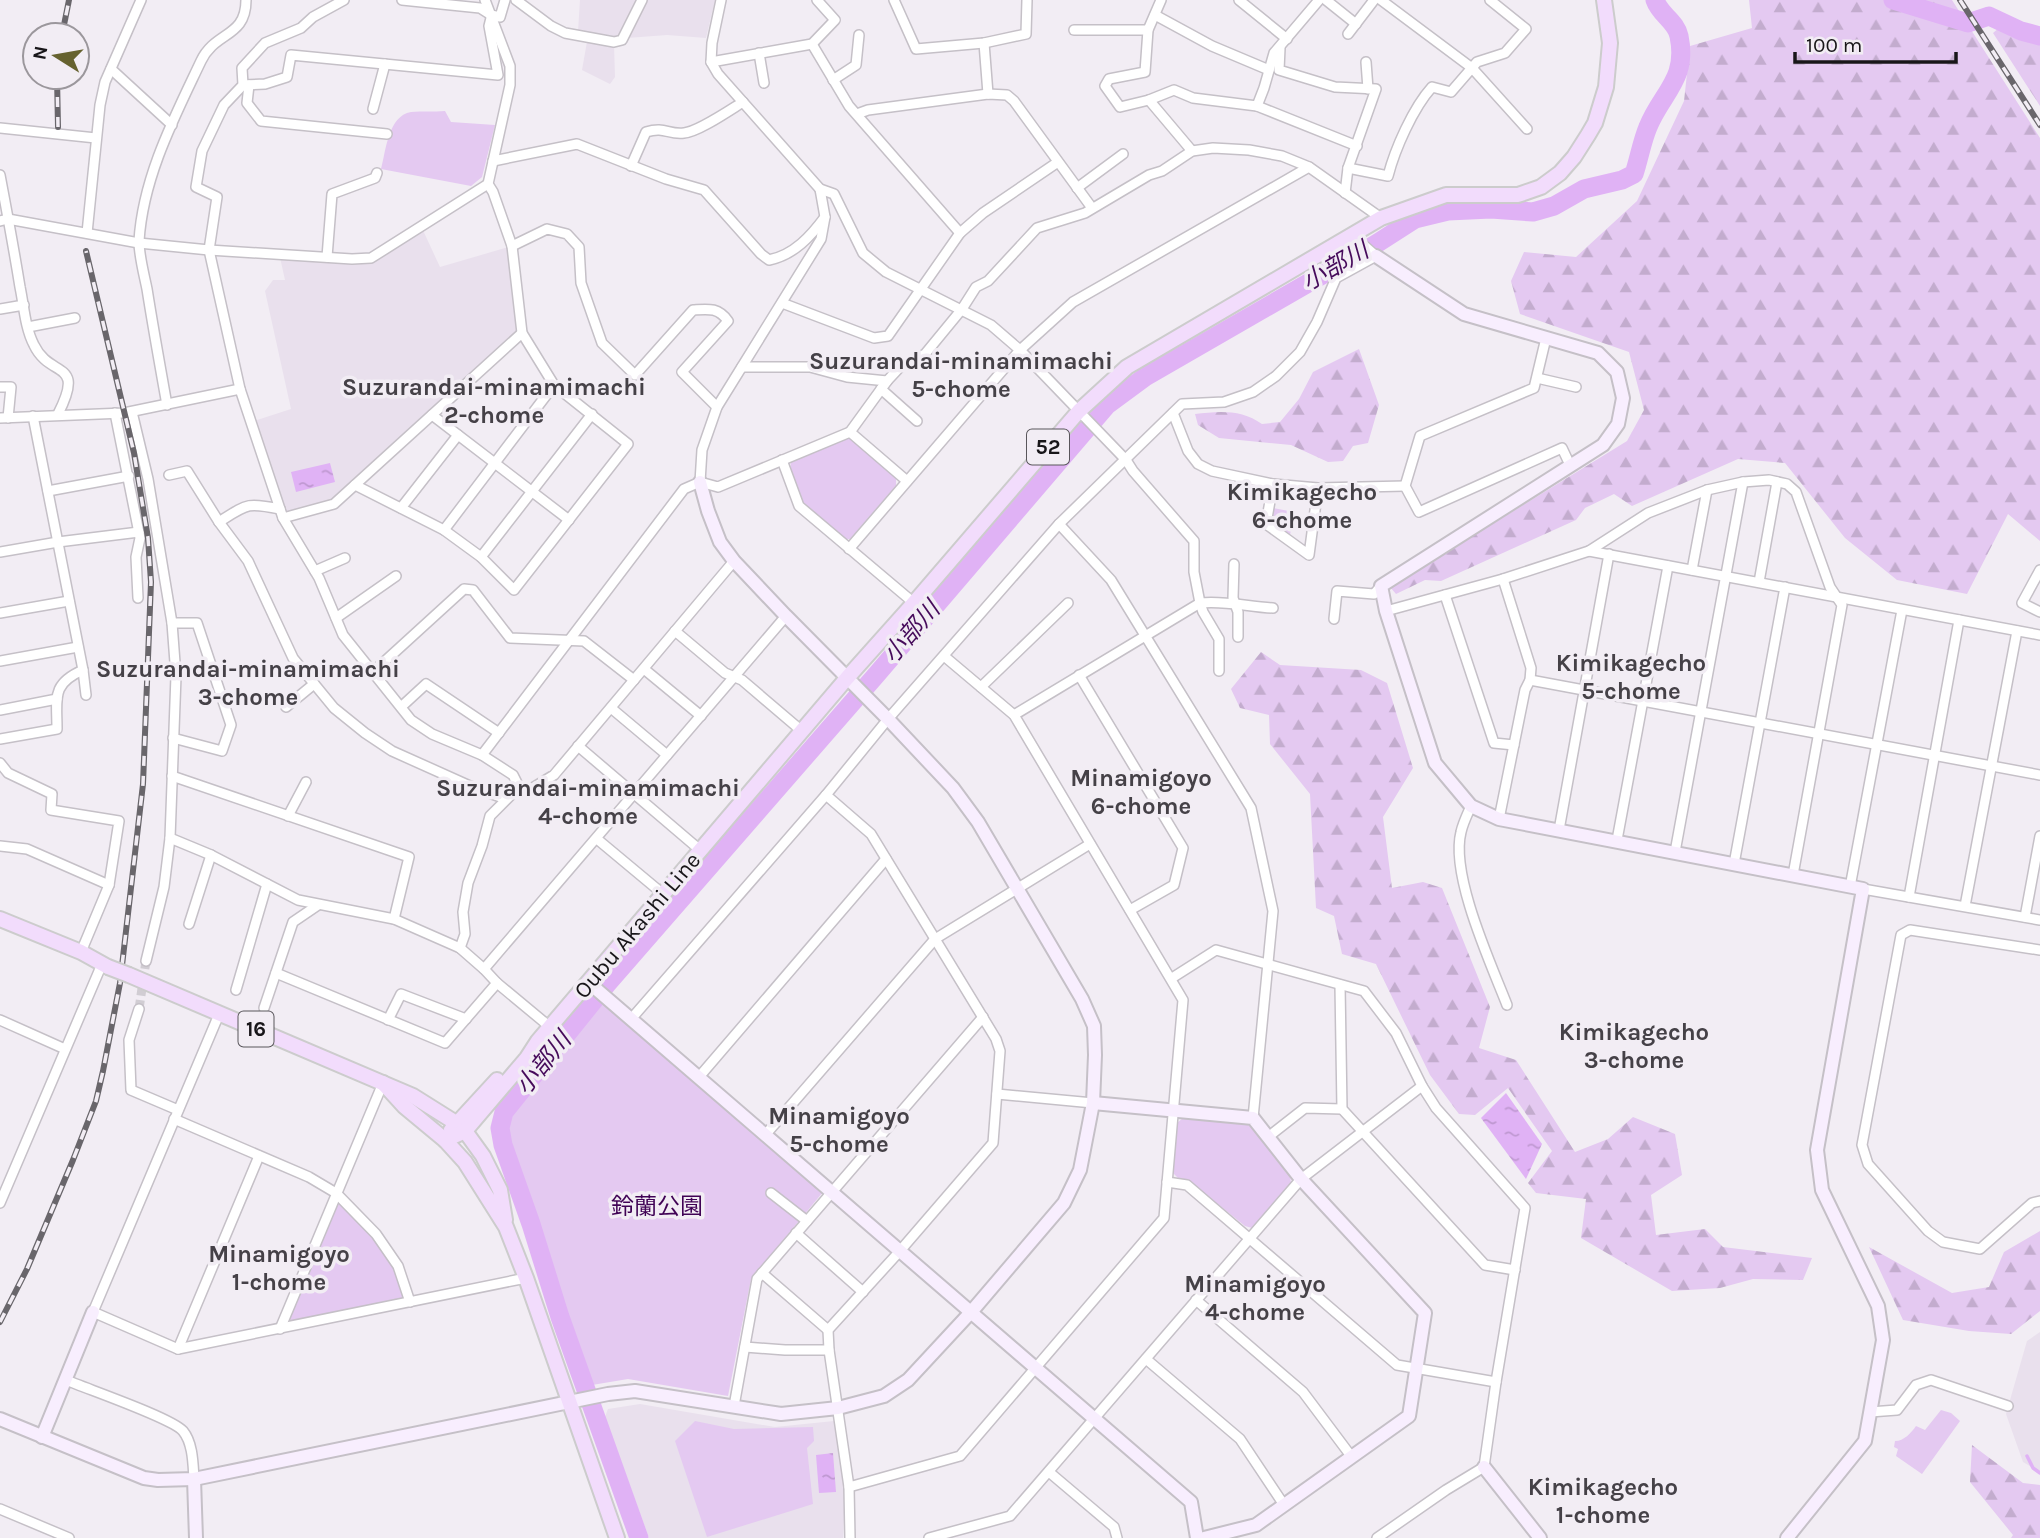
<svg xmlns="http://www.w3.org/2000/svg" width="2040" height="1538" font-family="Karla,'Noto Sans JP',sans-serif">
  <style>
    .built { fill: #e9e0ed }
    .forest { fill: url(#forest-firs) }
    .park { fill: #e4c9f1 }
    .water { fill: url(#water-ripples) }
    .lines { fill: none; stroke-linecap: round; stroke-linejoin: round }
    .stream { stroke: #e0b2f5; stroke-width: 3.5 }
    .river { stroke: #e0b2f5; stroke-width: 19 }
    .street-tunnel { stroke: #d1cdd3; stroke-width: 9; stroke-dasharray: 9 4.5; stroke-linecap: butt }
    .street-casing { stroke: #c5c0c7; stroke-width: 12 }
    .secondary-casing { stroke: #c5c0c7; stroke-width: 16 }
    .primary-casing { stroke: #ccc; stroke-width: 18 }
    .street { stroke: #fff; stroke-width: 9 }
    .secondary { stroke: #f8eefe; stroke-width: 12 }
    .primary { stroke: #f2dcfc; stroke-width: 14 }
    .rail-casing { stroke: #69666b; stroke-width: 6 }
    .rail { stroke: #f2edf4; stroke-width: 3.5; stroke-dasharray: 10; stroke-linecap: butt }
    .primary-bridge-casing { stroke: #ccc; stroke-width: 18; stroke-linecap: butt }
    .primary-bridge { stroke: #f2dcfc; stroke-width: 14 }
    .labels { text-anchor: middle; stroke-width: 7; stroke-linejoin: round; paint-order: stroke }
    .shield { fill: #f2edf4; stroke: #59565b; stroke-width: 2 }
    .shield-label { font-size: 21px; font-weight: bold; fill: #181619 }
    .street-label { font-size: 23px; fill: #181619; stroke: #f2edf4 }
    .park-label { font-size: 23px; fill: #400355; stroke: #f2edf4 }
    .water-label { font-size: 24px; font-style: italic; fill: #460b5b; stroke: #f2edf4 }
    .neighbourhood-label { font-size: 24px; font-weight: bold; fill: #454147; stroke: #f2edf4 }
  </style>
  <defs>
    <pattern id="forest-firs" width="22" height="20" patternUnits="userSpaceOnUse" patternTransform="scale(1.75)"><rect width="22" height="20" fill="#e4c9f1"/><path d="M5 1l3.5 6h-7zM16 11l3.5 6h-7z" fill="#c3acce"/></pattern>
    <pattern id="water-ripples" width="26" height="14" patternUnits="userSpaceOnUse" patternTransform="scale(1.75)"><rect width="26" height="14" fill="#e0b2f5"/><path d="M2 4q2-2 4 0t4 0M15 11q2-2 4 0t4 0" fill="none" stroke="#bf98d1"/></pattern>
  </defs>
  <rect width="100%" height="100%" fill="#f2edf4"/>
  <!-- built -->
  <g class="built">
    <polygon points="580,0 638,0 620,35 614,38 578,32"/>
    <polygon points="645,0 715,0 706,38 667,35 627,38"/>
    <polygon points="587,42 614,46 615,77 610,84 582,70"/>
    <polygon points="421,226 440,267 512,246 522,333 334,504 283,518 251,422 291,409 265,291 273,280 285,280 279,253 371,258"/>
    <polygon points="2040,1332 2040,1472 2023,1462 2006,1414 2027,1341"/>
    <polygon points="640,1404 775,1427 834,1421 845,1489 843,1538 649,1538 605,1417 608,1409"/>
  </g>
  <!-- forest -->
  <g class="forest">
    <polygon points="1749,0 1952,0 2040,138 2040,541 2008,514 1967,594 1897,580 1845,538 1785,463 1738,459 1632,506 1614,494 1585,508 1576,520 1441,581 1425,580 1396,594 1390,587 1627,441 1644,410 1629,352 1520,314 1511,281 1524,252 1576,257 1637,201 1684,101 1690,46 1752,28"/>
    <polygon points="2000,27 2010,36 2040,42 2040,106 1993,33"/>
    <path d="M1359 349 1379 405 1368 443 1353 446 1343 461 1328 462 1291 445 1219 438 1198 425 1195 414C1218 411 1242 409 1262 424L1280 422 1299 399 1313 372Z"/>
    <polygon points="1261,652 1280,665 1361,670 1387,683 1413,768 1383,817 1392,888 1423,882 1442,888 1490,1007 1479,1048 1516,1060 1575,1152 1608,1139 1633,1117 1675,1134 1682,1175 1651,1195 1656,1235 1705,1229 1723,1247 1812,1258 1803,1280 1753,1279 1720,1288 1672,1291 1581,1238 1586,1199 1536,1193 1528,1183 1552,1151 1508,1088 1475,1115 1459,1114 1430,1075 1376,964 1342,954 1334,916 1316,908 1310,794 1270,744 1269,715 1240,708 1231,689"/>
    <polygon points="2040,1231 2040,1311 2011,1334 1969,1331 1903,1320 1869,1247 1952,1293 1989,1287 2004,1252"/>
    <polygon points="1972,1445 2023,1483 2040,1485 2040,1538 2011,1538 2013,1535 1970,1482"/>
  </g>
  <!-- park -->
  <g class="park">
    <path d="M445 111 451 122 495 125 482 177 471 186 381 169C386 151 388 116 411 112 422 111 434 112 445 111Z"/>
    <polygon points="845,438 853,439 896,475 896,486 850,539 843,539 801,501 790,469 791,462"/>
    <polygon points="1273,508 1294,512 1290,535 1274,526 1270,520"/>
    <polygon points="600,1002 747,1125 823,1192 751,1279 728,1396 628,1379 592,1385 565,1316 536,1219 507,1144 504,1128 509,1113"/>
    <polygon points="1183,1118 1251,1125 1290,1175 1291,1183 1252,1228 1245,1226 1189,1181 1179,1179 1171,1171 1177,1123"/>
    <polygon points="336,1193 398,1266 410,1302 280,1329"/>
    <path d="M1941 1410 1951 1413 1960 1421 1922 1474 1896 1456 1898 1449 1894 1447 1895 1441C1904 1441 1911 1433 1916 1426L1925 1430Z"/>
    <polygon points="695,1421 734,1429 813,1427 814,1441 807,1448 813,1504 707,1537 675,1441"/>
  </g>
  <!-- water -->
  <g class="water">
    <polygon points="330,463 335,482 296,492 291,472"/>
    <polygon points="1506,1093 1542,1144 1526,1179 1481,1118"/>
    <polygon points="833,1453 836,1492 819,1493 816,1455"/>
  </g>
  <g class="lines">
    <!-- stream -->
    <polyline class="stream" points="2027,1456 2033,1468 2040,1473"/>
    <!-- river -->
    <g class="river">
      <polyline points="1893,0 1968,23 1989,16 2021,31 2040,36"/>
      <path d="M639 1538 560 1317 531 1224 503 1145 500 1128 504 1112 607 984 877 674 1107 405 1145 377 1376 244 1415 219 1448 211 1491 209 1533 212 1554 206 1584 189 1622 180 1634 174C1639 159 1642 141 1648 127 1662 92 1688 80 1679 36 1676 21 1660 15 1655 0"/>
    </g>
    <!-- street-tunnel -->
    <polyline class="street-tunnel" points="139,1009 146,961"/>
    <!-- street casing -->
    <g class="street-casing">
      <g id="street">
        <polyline points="344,0 313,17 301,28 265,43 242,68 243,85 224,105 202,151 196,187 217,197 209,250 240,389 283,518 319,578 343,635 411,720 432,734 482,755 513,775 519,787 526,792 554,775 734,561"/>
        <polyline points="402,0 480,8 491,15 500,17 505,0"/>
        <polyline points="516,0 551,26 565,33 614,42 622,40 642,0"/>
        <polyline points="721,0 712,43 711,62 718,74 820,189 834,194 863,253 886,272 991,325 1020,350 1126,460 1133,471 1194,541 1194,572 1200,603 1203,612 1219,639 1219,671"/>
        <polyline points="894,0 916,49 984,43 1026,34 1027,0"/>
        <polyline points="1161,0 1148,30 1145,72 1109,79 1105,86 1120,107 1149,100 1174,90 1193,98 1257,106 1357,146"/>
        <polyline points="1239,0 1287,39"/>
        <polyline points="1326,0 1356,24"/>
        <polyline points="1381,0 1472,68 1527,129"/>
        <polyline points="1155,15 1212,46 1269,70"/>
        <polyline points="1074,30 1148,30"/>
        <polyline points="1348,34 1374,0"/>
        <polyline points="984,43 988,94"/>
        <polyline points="812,44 849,106 960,233"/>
        <polyline points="1280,48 1279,70 1335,87 1376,89 1348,168 1345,193"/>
        <polyline points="759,53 764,83"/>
        <polyline points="711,62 812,44 835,20 817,0"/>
        <polyline points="1366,62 1368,89"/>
        <polyline points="111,69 172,125"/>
        <polyline points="833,80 856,65 859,35"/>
        <polyline points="243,85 265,84 287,77 291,55 498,75 489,26 491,18"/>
        <polyline points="249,85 247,103 261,121 387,134"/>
        <polyline points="1149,100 1192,151"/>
        <polyline points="1257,106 1264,88 1274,53 1319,0"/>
        <polyline points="373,109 385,64"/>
        <polyline points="857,114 868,110 988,94 1007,95 1014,101 1092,208"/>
        <polyline points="0,128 96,138"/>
        <path d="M493 161 577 144 666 179 704 190 761 254 769 260C794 255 811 236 825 217"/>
        <path d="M631 166 646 132C665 126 668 135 684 133 698 132 730 110 743 102"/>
        <path d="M1348 168 1388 176C1395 149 1413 108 1432 87L1451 92 1477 62 1505 53 1526 29 1490 0"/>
        <path d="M0 175C7 212 14 250 20 287 24 306 25 328 34 345 50 379 86 359 58 414"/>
        <polyline points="1077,188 1123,154"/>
        <polyline points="0,221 8,219 139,243 209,250 352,259 371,258 488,184"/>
        <polyline points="87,233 100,105 105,82 141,0"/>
        <path d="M512 246 547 229 567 234 579 247 581 283 602 343 635 375 693 310C708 309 718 307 728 321L682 372 717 407"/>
        <polyline points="327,257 332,194 375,178 377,173"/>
        <polyline points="782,303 874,338 888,336 960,233 983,213 1058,162"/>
        <polyline points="0,309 24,305"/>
        <polyline points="28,327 75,318"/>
        <polyline points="1546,338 1534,388 1420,436 1405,486 1419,512 1562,448 1570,465"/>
        <polyline points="742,367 810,367 847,377 887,381"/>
        <polyline points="1537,378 1576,387"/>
        <polyline points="0,387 11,387 8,418"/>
        <polyline points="881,389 917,421"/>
        <path d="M167 405C160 366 153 327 147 289 144 274 139 256 139 241 143 177 174 118 201 61 215 31 246 38 246 0"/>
        <polyline points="132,412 148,479 172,623 176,676 170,838 211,855 298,900 394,919 460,948 484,969 497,983 550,1027"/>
        <polyline points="115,413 140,538 136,557 138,598"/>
        <polyline points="1173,413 1188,451 1198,464 1212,471 1273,484 1318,488 1405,486"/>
        <polyline points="432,415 569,520"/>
        <polyline points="33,416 83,670 86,695"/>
        <polyline points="0,418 124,413 240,389"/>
        <polyline points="850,432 907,481"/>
        <polyline points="782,460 799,506 914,603"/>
        <polyline points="169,475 187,471 219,522 248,561 293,658 334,708 365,733 392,751 470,786 506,799"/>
        <polyline points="700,482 702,450 717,407 821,239 825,217 820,189"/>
        <polyline points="1273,484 1266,524 1309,555 1318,488"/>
        <polyline points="355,485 444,530 481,557 514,590 628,444 554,385 522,333 512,246 493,192 488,184 510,85 510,66 485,0"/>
        <polyline points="48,491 129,476"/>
        <polyline points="401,508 458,435"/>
        <polyline points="283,518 334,504 522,333"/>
        <path d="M219 522C247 504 247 502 280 509"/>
        <polyline points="1059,524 1111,580 1251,808 1273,911 1253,1118"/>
        <polyline points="444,530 554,385"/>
        <polyline points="849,549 1020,350 1073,302 1309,167"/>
        <polyline points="1589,551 2040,635"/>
        <polyline points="0,552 58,542 139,532"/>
        <polyline points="481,557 592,414"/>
        <polyline points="1234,564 1233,598 1238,612 1238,637"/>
        <polyline points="1692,570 1707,490"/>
        <polyline points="2040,570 2022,603 2040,612"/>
        <polyline points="315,571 345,558"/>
        <polyline points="1759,582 1777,482"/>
        <polyline points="1445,595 1494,743 1514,745"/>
        <polyline points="1386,611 1503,579 1589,551 1648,513 1707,490 1743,482 1769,480 1787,484 1796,492 1830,587 1842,605 1793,875"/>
        <polyline points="0,613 69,601"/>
        <polyline points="336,618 396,576"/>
        <polyline points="1334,619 1337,591 1374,594 1381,586"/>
        <polyline points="172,623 197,623 231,725 222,751 173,738"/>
        <polyline points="675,631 725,673 742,680 803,732"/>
        <polyline points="0,661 78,647"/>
        <polyline points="644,669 701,716"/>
        <polyline points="373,672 464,589 473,590 510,638 584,641 634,680"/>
        <polyline points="1079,675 1183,848 1174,885 1130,910"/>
        <polyline points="1530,680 2040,775"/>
        <polyline points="981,687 1068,603"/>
        <polyline points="286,707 314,684"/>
        <polyline points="401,707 426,684 499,733"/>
        <polyline points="611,708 667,755"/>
        <polyline points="0,710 57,699"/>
        <path d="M1014 715 1200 603C1224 600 1249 607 1273 608"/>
        <path d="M0 739 57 729C57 698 51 684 83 670"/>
        <polyline points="578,746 700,850"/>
        <polyline points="482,755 684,489 700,482 718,487 850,432 887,381 901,366 925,354 962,309 976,287 988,281 1037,228 1085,213 1149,175 1162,171 1192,151 1213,148 1249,150 1282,156 1309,167 1381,218"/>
        <polyline points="0,763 8,773 52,794 51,810 119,821 109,885 81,952"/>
        <polyline points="172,776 409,857 394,919"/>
        <polyline points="826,795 871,834 996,1039 1000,1051 993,1143 899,1252 828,1330 829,1350 849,1487 850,1538"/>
        <path d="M1471 806C1467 815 1463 823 1461 832 1450 875 1491 964 1507 1005"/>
        <polyline points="288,816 306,782"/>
        <polyline points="1499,819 1525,690 1530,680 1531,668 1503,579"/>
        <polyline points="1559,830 1609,554"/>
        <polyline points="597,839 663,894"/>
        <polyline points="1617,840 1668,566"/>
        <polyline points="0,846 27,849 109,885"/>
        <polyline points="1675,852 1743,482"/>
        <polyline points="1734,864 1785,587"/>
        <polyline points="1850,887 1902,610"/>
        <polyline points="1863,889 2040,920"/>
        <polyline points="1909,897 1959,620"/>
        <polyline points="1965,906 2017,631"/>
        <polyline points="2025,917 2040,836"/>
        <polyline points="189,924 211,855"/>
        <polyline points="460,948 465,934 463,912 468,883 482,846 490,816 519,787"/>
        <polyline points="2040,950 1910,930 1901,935 1862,1145 1868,1164 1928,1231 1943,1242 1980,1249 2032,1203 2040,1201"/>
        <polyline points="146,961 164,887 170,838"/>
        <polyline points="484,969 786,616"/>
        <polyline points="276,973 445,1043 497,983"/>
        <polyline points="1172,978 1216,950 1364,991 1396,1033 1422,1086 1436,1108 1525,1208 1496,1382 1484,1467 1446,1490 1377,1538"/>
        <polyline points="1340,985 1342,1109 1485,1265 1515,1270"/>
        <polyline points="236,990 267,884"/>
        <polyline points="264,1008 293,922 318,905"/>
        <polyline points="139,1009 129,1040 131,1090 178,1110"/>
        <polyline points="220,1012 93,1312 178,1349 526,1278"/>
        <polyline points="632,1018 826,795 888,719 1059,524 1182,404 1224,402 1253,392 1276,376 1300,352 1317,322 1336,278 1376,256 1352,235"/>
        <polyline points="0,1020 65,1049"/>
        <polyline points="388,1020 401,994 466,1019"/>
        <polyline points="699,1077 886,859"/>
        <polyline points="997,1094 1093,1103"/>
        <polyline points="174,1119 309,1177 336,1193 376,1234 398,1266 410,1302"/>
        <polyline points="766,1134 935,939 1090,844"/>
        <polyline points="1268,1137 1305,1108 1342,1109"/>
        <polyline points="1167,1182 1187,1185 1397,1365 1496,1382"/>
        <polyline points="771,1193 807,1221"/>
        <polyline points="0,1203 102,964"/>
        <polyline points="796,1233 863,1292"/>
        <polyline points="762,1273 828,1330"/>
        <polyline points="1196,1300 1303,1392 1351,1456"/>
        <polyline points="280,1329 383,1083"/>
        <polyline points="745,1347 785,1350 829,1350"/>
        <polyline points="178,1349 259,1156"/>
        <polyline points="1146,1359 1240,1439 1284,1505"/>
        <path d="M66 1380C87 1389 172 1418 183 1431 193 1443 193 1464 194 1479"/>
        <polyline points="734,1406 757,1279 983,1017"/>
        <polyline points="1870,1412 1897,1410 1916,1385 1931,1380 2008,1406"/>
        <polyline points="1049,1472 1114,1527 1117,1538"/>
        <polyline points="849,1487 960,1456 1164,1218 1183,1000 1014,715 944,656"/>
        <polyline points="0,1509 69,1538"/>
        <polyline points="929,1538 1010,1516 1301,1179 1422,1086"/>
      </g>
    </g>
    <!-- secondary casing -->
    <g class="secondary-casing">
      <g id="secondary">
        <polyline points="1376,256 1464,314 1598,353 1617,372 1623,398 1618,424 1603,445 1381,586 1386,611 1435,763 1471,806 1499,819 1863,889 1817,1150 1822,1190 1878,1306 1883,1340 1865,1441 1787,1538"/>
        <polyline points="588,982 1191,1502 1197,1538"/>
        <polyline points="1093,1103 1253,1118 1301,1179 1425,1313 1409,1416 1256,1525 1204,1538"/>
        <polyline points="0,1419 144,1478 158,1480 194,1479 608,1394 635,1391 781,1414 838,1408 884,1396 908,1380 972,1311 1064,1203 1080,1170 1093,1103 1095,1055 1094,1026 1082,999 978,822 953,788 888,719 786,616 734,561 720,542 708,511 700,482"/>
        <polyline points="42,1437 93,1312"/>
        <polyline points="1484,1467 1540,1538"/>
        <polyline points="194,1479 196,1538"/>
      </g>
    </g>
    <!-- primary casing -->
    <g class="primary-casing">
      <g id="primary">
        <polyline points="0,919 81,952 108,967"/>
        <polyline points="129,975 413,1096 456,1123 465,1131 483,1156 500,1190 505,1220"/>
        <polyline points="383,1083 404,1106 445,1140 465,1162 506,1227 526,1278 617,1538"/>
        <polyline points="451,1130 497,1080"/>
        <polyline points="445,1140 465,1131 527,1058 538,1041 847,678 914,603 1079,411 1127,367 1381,218 1446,195 1518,195 1541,187 1560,173 1574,157 1588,135 1595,123 1606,87 1610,43 1604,0"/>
      </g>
    </g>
    <!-- street -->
    <use href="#street" class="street"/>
    <!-- secondary -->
    <use href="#secondary" class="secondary"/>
    <!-- primary -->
    <use href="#primary" class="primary"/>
    <!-- rail casing -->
    <g class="rail-casing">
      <g id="rail">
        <polyline points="1960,0 2040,125"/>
        <polyline points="62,35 69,0"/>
        <polyline points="57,77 58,127"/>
        <polyline points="0,1322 27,1269 73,1160 96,1101 103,1071 120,983 143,784 151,582 148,538 134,453 86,251"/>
      </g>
    </g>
    <!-- rail -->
    <use href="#rail" class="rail"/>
    <!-- primary-bridge casing -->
    <g class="primary-bridge-casing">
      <polyline id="primary-bridge" points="108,967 129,975"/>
    </g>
    <!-- primary-bridge -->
    <use href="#primary-bridge" class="primary-bridge"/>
  </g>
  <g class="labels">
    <!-- shield labels -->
    <g class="shield">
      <rect x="1027" y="429.5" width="42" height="35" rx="5"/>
      <rect x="238.5" y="1011.5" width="35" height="35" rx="5"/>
    </g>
    <g class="shield-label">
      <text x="1048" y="454">52</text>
      <text x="256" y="1036">16</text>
    </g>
    <!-- street labels -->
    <g class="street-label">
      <text transform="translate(637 925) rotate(-50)" y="8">Oubu Akashi Line</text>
    </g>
    <!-- park labels -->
    <g class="park-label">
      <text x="657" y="1214">鈴蘭公園</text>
    </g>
    <!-- water labels -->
    <g class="water-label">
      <text transform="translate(1335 266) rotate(-30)" y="8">小部川</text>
      <text transform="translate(911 632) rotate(-49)" y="8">小部川</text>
      <text transform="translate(543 1063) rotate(-51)" y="8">小部川</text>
    </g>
    <!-- neighbourhood labels -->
    <g class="neighbourhood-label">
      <text x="961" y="369">Suzurandai-minamimachi<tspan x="961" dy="28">5-chome</tspan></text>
      <text x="494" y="395">Suzurandai-minamimachi<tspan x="494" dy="28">2-chome</tspan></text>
      <text x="1302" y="500">Kimikagecho<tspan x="1302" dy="28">6-chome</tspan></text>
      <text x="1631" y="671">Kimikagecho<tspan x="1631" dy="28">5-chome</tspan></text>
      <text x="248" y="677">Suzurandai-minamimachi<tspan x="248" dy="28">3-chome</tspan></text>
      <text x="1141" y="786">Minamigoyo<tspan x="1141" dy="28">6-chome</tspan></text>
      <text x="588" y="796">Suzurandai-minamimachi<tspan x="588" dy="28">4-chome</tspan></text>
      <text x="1634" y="1040">Kimikagecho<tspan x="1634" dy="28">3-chome</tspan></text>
      <text x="839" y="1124">Minamigoyo<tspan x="839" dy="28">5-chome</tspan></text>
      <text x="279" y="1262">Minamigoyo<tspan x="279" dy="28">1-chome</tspan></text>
      <text x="1255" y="1292">Minamigoyo<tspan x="1255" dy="28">4-chome</tspan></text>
      <text x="1603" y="1495">Kimikagecho<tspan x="1603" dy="28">1-chome</tspan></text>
    </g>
  </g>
  <!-- north arrow -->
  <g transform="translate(56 56) rotate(281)"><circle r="33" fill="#f2edf4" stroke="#9b979c" stroke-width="2"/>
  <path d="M0-5L12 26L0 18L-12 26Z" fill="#66622f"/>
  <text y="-10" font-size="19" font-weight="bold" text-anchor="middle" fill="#181619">N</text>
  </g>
  <!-- scale -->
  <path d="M1795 52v10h161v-10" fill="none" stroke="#181619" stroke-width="3.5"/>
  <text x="1806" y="52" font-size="21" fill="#181619" stroke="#f2edf4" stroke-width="5" paint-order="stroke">100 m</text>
</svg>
